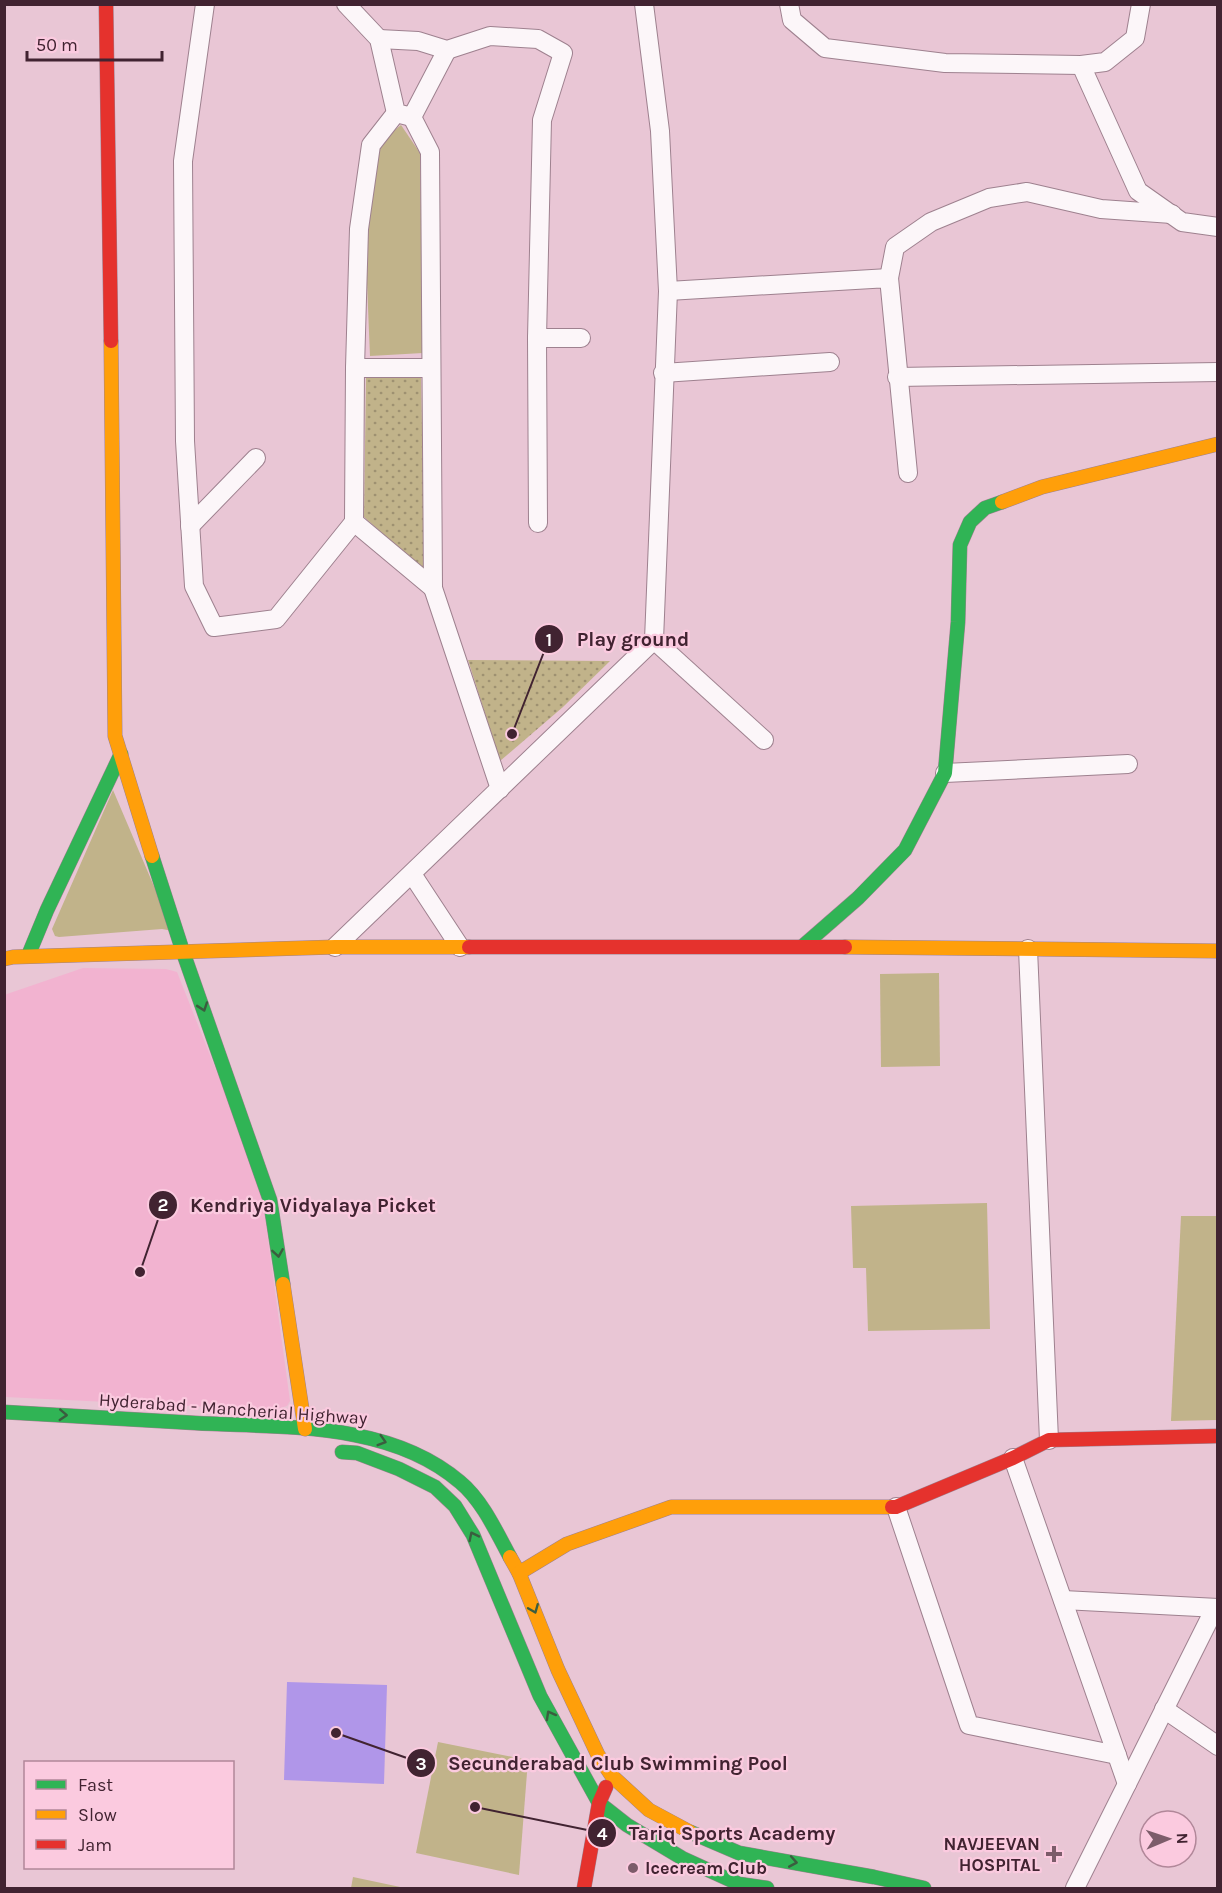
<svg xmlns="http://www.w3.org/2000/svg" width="1222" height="1893" font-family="Karla,sans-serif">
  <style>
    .built { fill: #f2b3d0 }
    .grass { fill: #c1b38a }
    .park { fill: url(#park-dots) }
    .water { fill: #b096e9 }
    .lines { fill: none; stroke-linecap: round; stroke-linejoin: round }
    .street-casing { stroke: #9e818f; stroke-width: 20 }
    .fast-casing { stroke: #9e818f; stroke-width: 15 }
    .slow-casing { stroke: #9e818f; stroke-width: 15 }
    .jam-casing { stroke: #9e818f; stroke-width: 15 }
    .street { stroke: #fcf6f9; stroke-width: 18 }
    .fast { stroke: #30b455; stroke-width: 14 }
    .slow { stroke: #ff9f0a; stroke-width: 14 }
    .jam { stroke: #e5322d; stroke-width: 14 }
    .oneway { stroke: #3a5d3f }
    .poi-dot { fill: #7c5c6a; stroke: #fbcadf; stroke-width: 2 }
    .labels { text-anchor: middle; stroke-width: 4.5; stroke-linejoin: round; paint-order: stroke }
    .street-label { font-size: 18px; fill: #412331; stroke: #fbcadf }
    .poi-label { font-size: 18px; font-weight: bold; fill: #412331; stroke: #fbcadf; text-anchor: end }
    .leader { fill: none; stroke: #412331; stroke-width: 2 }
    .callout-dot { fill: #412331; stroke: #fbcadf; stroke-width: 2 }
    .mark-label { font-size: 18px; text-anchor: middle; font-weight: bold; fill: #fff }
    .callout-label { font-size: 20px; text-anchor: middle; font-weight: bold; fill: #412331; stroke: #fbcadf; stroke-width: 4.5; stroke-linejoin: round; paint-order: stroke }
  </style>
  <defs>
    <pattern id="park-dots" width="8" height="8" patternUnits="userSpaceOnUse" patternTransform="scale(1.5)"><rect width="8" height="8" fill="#c1b38a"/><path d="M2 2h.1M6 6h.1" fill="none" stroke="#9e9171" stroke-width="1.8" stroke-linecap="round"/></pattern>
  </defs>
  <rect width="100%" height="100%" fill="#e9c6d5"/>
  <!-- built -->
  <polygon class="built" points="83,968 166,969 177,972 260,1181 290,1401 287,1406 273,1410 5,1397 4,995"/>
  <!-- grass -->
  <g class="grass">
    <polygon points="401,125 420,153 423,353 370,356 365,235 380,142"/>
    <polygon points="113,790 173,931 162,929 59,937 55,936 52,929"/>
    <polygon points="939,973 940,1066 881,1067 880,974"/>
    <polygon points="987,1203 990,1329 868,1331 866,1268 853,1268 851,1206"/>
    <polygon points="1181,1216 1217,1216 1217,1420 1171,1421"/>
    <polygon points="438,1742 528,1760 519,1875 416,1853"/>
    <polygon points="353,1877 405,1888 351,1888"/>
  </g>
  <!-- park -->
  <g class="park">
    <polygon points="366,377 421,378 425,572 364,517"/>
    <polygon points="468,660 610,661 563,707 500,761"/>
  </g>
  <!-- water -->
  <polygon class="water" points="287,1682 387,1685 384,1784 284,1780"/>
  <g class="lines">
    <!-- street casing -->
    <g class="street-casing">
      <g id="street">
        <polyline points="205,4 183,161 185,441 194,586 214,627 276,619 354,522"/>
        <polyline points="346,4 379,39 396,113 412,117 447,50"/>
        <polyline points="789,4 792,20 825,48 945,63 1081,65 1105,62 1135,38 1141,4"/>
        <polyline points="379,39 418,41 447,50 490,36 538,39 563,53 542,120 537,338"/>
        <polyline points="1081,65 1138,191 1182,222 1218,227"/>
        <polyline points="412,117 430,152 433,588 500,789"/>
        <polyline points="889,278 895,247 931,222 989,198 1027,192 1101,209 1172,214"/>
        <polyline points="668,291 889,278 908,473"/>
        <polyline points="355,368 359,229 371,145 396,113"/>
        <polyline points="431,368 355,368 354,522 433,588"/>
        <polyline points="663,373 830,362"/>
        <polyline points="897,377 1218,372"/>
        <polyline points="538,523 537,338 581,338"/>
        <polyline points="190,526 256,458"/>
        <polyline points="654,640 764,740"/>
        <polyline points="945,773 1128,764"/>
        <polyline points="412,874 460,947"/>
        <polyline points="335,947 654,640 668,291 660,131 644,4"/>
        <polyline points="1028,949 1049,1440"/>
        <polyline points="1013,1458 1127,1784"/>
        <polyline points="896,1507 969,1725 1117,1755"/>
        <polyline points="1063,1600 1218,1608"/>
        <polyline points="1164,1709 1218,1746"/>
        <polyline points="1075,1888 1215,1608"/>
      </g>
    </g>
    <!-- fast casing -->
    <g class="fast-casing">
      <g id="fast">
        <polyline points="152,856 183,952 270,1200 283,1284"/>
        <polyline points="803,946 858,898 905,850 945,773 958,622 960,545 970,522 985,508 1002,502"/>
        <polyline points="28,956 47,910 121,754"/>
        <path d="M4 1412C68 1416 131 1419 195 1423 283 1428 389 1421 460 1482 482 1500 497 1533 510 1557"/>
        <polyline points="342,1452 357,1453 399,1469 435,1487 455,1506 473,1535 540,1696 599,1803 627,1825 682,1858 739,1884 767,1888"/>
        <polyline points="690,1832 739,1853 874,1877 924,1888"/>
      </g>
    </g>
    <!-- slow casing -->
    <g class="slow-casing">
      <g id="slow">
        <polyline points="111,341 115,736 152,856"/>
        <polyline points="1002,502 1042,487 1218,444"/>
        <polyline points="845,947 1218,951"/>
        <polyline points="4,959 13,957 335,947 469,947"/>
        <polyline points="283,1284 305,1429"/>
        <polyline points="510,1557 519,1573 558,1670 598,1755 612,1776 649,1810 690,1832"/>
        <polyline points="519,1573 567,1544 671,1507 892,1507"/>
      </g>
    </g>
    <!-- jam casing -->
    <g class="jam-casing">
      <g id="jam">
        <polyline points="106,4 111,341"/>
        <polyline points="469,947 845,947"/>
        <polyline points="892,1507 896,1507 1013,1458 1049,1440 1218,1436"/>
        <polyline points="584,1888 599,1803 606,1787"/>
      </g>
    </g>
    <!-- street -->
    <use href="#street" class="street"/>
    <!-- fast -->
    <use href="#fast" class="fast"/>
    <!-- slow -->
    <use href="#slow" class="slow"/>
    <!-- jam -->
    <use href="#jam" class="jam"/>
  </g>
  <!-- one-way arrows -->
  <defs><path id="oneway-chevron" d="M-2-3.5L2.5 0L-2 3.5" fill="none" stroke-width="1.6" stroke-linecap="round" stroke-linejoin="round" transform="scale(1.5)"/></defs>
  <g class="oneway">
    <use href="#oneway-chevron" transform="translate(203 1007) rotate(71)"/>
    <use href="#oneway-chevron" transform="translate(278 1253) rotate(81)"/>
    <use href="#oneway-chevron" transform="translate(63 1415) rotate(3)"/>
    <use href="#oneway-chevron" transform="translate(382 1441) rotate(17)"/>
    <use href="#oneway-chevron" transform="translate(473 1536) rotate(-116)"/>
    <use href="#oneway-chevron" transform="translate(534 1609) rotate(68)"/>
    <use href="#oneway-chevron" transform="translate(550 1715) rotate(-119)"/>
    <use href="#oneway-chevron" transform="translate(793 1862) rotate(10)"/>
  </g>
  <!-- markers -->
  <g class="poi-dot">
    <path d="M1051 1845h6v6h6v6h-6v6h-6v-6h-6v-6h6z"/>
    <circle cx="633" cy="1868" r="6"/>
  </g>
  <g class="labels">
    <!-- street labels -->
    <g class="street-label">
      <text transform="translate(233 1409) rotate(4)" y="6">Hyderabad - Mancherial Highway</text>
    </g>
    <!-- poi labels -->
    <g class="poi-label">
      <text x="1040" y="1850">NAVJEEVAN<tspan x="1040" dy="21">HOSPITAL</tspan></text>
      <text x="645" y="1874" text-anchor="start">Icecream Club</text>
    </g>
  </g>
  <!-- callouts -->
  <path class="leader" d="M512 734L549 639M140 1272L163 1205M336 1733L421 1763M475 1807L602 1833"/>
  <g class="callout-dot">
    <circle cx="512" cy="734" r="6"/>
    <circle cx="140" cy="1272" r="6"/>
    <circle cx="336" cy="1733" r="6"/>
    <circle cx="475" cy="1807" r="6"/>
    <circle cx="549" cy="639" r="15"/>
    <circle cx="163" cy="1205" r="15"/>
    <circle cx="421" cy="1763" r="15"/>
    <circle cx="602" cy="1833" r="15"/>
  </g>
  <g class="mark-label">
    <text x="549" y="646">1</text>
    <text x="163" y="1211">2</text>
    <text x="421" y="1770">3</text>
    <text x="602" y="1840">4</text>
  </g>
  <g class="callout-label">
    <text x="633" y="646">Play ground</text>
    <text x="313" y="1212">Kendriya Vidyalaya Picket</text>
    <text x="618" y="1770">Secunderabad Club Swimming Pool</text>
    <text x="732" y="1840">Tariq Sports Academy</text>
  </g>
  <!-- border -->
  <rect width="1222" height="1893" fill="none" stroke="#412331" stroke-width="12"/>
  <!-- legend -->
  <rect x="24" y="1761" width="210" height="108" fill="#fbcadf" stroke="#b18799" stroke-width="1.5"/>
  <rect x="36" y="1780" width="30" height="9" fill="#30b455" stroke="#b18799" stroke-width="1.5"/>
  <text x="78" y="1791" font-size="18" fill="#412331">Fast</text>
  <rect x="36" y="1810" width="30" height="9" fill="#ff9f0a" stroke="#b18799" stroke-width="1.5"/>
  <text x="78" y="1821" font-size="18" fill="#412331">Slow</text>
  <rect x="36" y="1840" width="30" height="9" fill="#e5322d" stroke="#b18799" stroke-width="1.5"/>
  <text x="78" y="1851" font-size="18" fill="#412331">Jam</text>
  <!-- north arrow -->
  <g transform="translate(1168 1839) rotate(88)"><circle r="28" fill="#fbcadf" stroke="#b18799" stroke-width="1.5"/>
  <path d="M0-4.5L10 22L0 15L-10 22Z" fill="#7c5c6a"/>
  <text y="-9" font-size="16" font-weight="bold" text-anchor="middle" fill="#412331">N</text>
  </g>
  <!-- scale -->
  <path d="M27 51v9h135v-9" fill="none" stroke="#412331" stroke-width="3"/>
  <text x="36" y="51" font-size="18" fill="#412331" stroke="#fbcadf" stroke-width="4.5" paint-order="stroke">50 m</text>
</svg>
